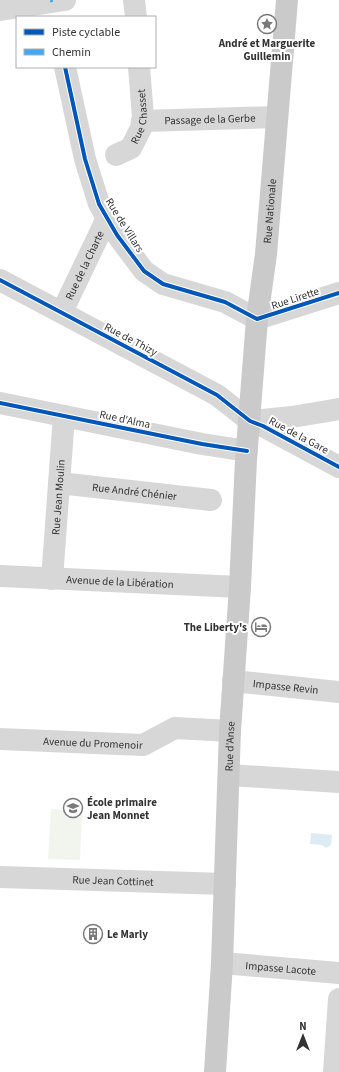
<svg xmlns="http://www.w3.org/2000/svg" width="339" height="1072" font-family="'Source Sans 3',sans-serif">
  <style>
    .green { fill: #f1f5ed }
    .water { fill: #ddebf3 }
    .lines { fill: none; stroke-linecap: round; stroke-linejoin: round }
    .minor { stroke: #d7d7d7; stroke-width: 22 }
    .major { stroke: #cacaca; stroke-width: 22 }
    .quiet { stroke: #3fa9f5; stroke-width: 3; stroke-dasharray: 6 3; stroke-linecap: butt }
    .cycleway-casing { stroke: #fff; stroke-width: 6 }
    .cycleway { stroke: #0057b8; stroke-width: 4 }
    .labels { text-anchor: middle; stroke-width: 4; stroke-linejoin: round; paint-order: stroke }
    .poi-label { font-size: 11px; font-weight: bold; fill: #333; stroke: #fff; text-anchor: start }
    .street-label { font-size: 11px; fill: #333; stroke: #fff }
  </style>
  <rect width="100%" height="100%" fill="#fff"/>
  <!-- green -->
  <polygon class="green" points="51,809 82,811 80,860 48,859"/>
  <!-- water -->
  <polygon class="water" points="311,833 332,835 331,845 326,848 322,845 310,844"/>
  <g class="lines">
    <!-- minor -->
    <g class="minor">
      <polyline points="134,0 136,17"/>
      <polyline points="0,10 65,0"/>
      <polyline points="65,67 85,159 99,204 117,235 144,271 163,284 225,302 257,319 339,293"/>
      <path id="s1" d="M142 121 277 117"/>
      <path id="s2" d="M116 155 131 148 141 128 143 117 139 67"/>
      <polyline points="0,280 217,395 250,421 263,426 339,467"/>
      <path id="s3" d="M62 312 107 218"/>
      <polyline points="0,403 202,444 247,451"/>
      <polyline points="251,421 292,417 339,409"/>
      <path id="s4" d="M59 483 211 500"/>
      <path id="s5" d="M0 576 240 587"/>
      <path id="s6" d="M52 579 64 416"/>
      <path id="s7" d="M233 681 339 692"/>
      <path id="s8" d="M0 739 143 745 175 728 230 731"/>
      <polyline points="229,775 339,782"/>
      <path id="s9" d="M0 877 225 884"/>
      <path id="s10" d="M222 963 339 973"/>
      <polyline points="334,1072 339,999"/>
    </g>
    <!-- major -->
    <path class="major" id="s11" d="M215 1072 222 963 230 731 240 587 246 460 257 319 266 254 287 0"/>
    <!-- quiet -->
    <polyline class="quiet" points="51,0 52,2"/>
    <!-- cycleway casing -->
    <g class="cycleway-casing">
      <g id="cycleway">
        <polyline points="65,67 85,159 99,204 117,235 144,271 163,284 225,302 257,319 339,293"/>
        <polyline points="0,280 217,395 250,421 263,426 339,467"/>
        <polyline points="0,403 202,444 247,451"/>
      </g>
    </g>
    <!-- cycleway -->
    <use href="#cycleway" class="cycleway"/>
  </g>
  <!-- icons -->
  <defs>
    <g id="sight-ring" transform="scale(1)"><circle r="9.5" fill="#fff" stroke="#7a7a7a" stroke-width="1.5"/><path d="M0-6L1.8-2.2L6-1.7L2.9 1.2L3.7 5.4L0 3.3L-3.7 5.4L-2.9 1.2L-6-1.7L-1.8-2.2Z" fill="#7a7a7a"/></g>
    <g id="hotel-ring" transform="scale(1)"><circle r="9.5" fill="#fff" stroke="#7a7a7a" stroke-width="1.5"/><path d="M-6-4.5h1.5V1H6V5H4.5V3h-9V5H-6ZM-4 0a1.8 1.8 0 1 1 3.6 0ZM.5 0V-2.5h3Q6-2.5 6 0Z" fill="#7a7a7a"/></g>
    <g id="school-ring" transform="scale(1)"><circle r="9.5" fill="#fff" stroke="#7a7a7a" stroke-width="1.5"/><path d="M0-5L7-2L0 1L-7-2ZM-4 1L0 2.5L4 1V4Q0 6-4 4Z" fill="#7a7a7a"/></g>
    <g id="building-ring" transform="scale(1)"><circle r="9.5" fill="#fff" stroke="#7a7a7a" stroke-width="1.5"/><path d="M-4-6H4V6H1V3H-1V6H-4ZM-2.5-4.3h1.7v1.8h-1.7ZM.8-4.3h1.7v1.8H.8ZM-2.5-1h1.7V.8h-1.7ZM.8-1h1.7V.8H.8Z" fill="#7a7a7a"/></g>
  </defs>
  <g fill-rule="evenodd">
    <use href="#sight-ring" x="267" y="24"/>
    <use href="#hotel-ring" x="261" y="627"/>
    <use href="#school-ring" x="73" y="808"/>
    <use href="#building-ring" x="93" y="934"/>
  </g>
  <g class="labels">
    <!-- poi labels -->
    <g class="poi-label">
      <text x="267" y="47" text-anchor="middle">André et Marguerite<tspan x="267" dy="13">Guillemin</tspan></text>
      <text x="247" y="631" text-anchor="end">The Liberty's</text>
      <text x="87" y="806">École primaire<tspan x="87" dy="13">Jean Monnet</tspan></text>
      <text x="107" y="938">Le Marly</text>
    </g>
    <!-- street labels -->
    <g class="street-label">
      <text dy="4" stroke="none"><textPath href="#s2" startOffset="50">Rue Chasset</textPath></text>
      <text dy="4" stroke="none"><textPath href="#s1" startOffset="68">Passage de la Gerbe</textPath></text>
      <text dy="4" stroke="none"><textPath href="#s11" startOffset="863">Rue Nationale</textPath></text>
      <text transform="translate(125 225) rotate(58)" y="4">Rue de Villars</text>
      <text dy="4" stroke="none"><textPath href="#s3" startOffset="52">Rue de la Charte</textPath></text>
      <text transform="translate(295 298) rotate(-18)" y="4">Rue Lirette</text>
      <text transform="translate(131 339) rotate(28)" y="4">Rue de Thizy</text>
      <text transform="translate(125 419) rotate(12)" y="4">Rue d'Alma</text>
      <text transform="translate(299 435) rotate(28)" y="4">Rue de la Gare</text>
      <text dy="4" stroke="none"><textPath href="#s4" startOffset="76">Rue André Chénier</textPath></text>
      <text dy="4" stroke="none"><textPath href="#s6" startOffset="82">Rue Jean Moulin</textPath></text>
      <text dy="4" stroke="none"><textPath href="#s5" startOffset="120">Avenue de la Libération</textPath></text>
      <text dy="4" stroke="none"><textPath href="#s7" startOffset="53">Impasse Revin</textPath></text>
      <text dy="4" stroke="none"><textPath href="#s8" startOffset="93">Avenue du Promenoir</textPath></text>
      <text dy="4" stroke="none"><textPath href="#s11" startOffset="326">Rue d'Anse</textPath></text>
      <text dy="4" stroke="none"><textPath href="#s9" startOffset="113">Rue Jean Cottinet</textPath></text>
      <text dy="4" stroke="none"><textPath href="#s10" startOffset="59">Impasse Lacote</textPath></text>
    </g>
  </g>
  <!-- legend -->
  <rect x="16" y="16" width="140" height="52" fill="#ffffff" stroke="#adadad"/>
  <rect x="24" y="29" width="20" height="6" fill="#0057b8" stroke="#adadad"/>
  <text x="52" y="36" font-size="12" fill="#333333">Piste cyclable</text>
  <rect x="24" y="49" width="20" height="6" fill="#3fa9f5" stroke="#adadad"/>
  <text x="52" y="56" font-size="12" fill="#333333">Chemin</text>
  <!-- north arrow -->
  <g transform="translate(303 1036)" stroke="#ffffff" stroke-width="3" paint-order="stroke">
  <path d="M0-3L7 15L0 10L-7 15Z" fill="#333333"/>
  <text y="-6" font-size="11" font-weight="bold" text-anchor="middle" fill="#333333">N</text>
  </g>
</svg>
